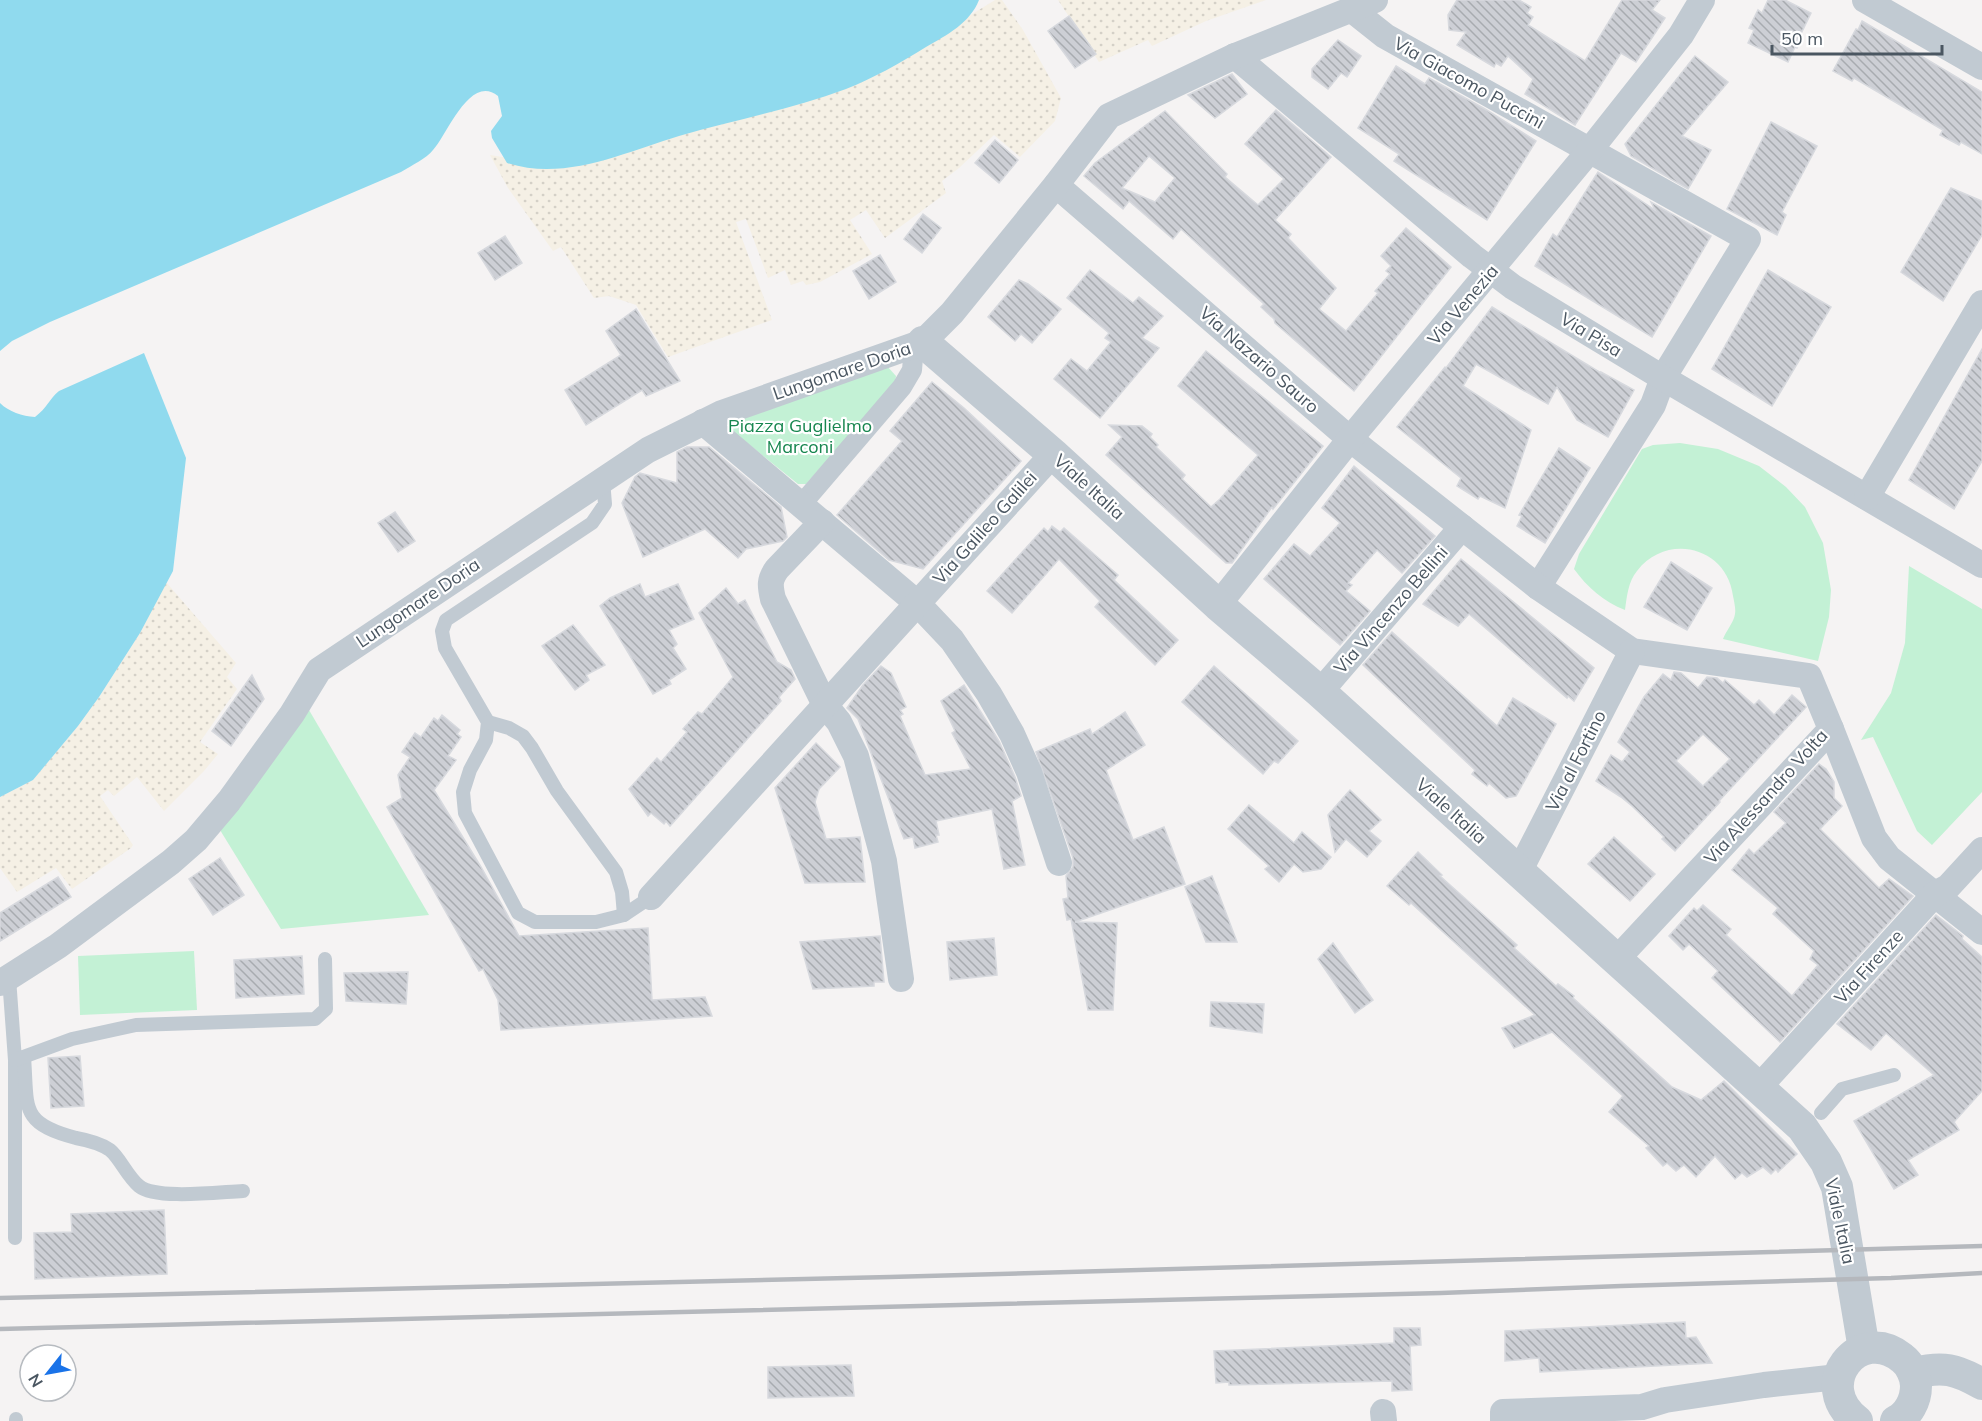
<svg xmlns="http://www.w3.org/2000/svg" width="1982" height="1421" font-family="Mulish,sans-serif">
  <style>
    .green { fill: #c3f1d5 }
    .sand { fill: url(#sand-dots) }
    .water { fill: #90daee }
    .building { fill: url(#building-back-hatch); stroke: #d7d9de; stroke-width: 1.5; fill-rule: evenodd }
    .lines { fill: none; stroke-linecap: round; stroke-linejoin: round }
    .service { stroke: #c1cad2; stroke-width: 14 }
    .pedestrian { stroke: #c1cad2; stroke-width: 20 }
    .minor { stroke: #c1cad2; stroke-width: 26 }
    .tertiary { stroke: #c1cad2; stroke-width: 32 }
    .rail { stroke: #b5b8bd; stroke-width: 4.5 }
    .labels { text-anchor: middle; stroke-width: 4.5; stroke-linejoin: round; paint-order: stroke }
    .street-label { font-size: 18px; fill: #4a5661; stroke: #fff }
    .park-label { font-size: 18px; fill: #17864f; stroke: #fff }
  </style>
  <defs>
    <pattern id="sand-dots" width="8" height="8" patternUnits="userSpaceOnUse" patternTransform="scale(1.5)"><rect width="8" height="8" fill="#f5f0e5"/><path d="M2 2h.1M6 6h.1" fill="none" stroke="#d4d0c7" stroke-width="1.8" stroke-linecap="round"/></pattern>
    <pattern id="building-back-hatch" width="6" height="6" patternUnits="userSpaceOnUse" patternTransform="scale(1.5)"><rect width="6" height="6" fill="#cdcfd5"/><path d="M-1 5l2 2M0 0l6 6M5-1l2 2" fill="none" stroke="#a8abb0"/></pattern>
  </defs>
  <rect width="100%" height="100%" fill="#f5f3f3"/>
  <!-- green -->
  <g class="green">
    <polygon points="887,366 896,376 895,383 806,484 798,484 731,430 734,422"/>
    <path d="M1680 443 1718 449 1759 466 1786 487 1805 507 1823 543 1831 590 1829 617 1818 661 1723 639C1726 631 1734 622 1735 614 1736 609 1734 601 1733 596 1727 547 1667 532 1637 571 1628 582 1627 596 1625 610 1604 602 1587 587 1574 569L1579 554 1642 449 1653 445Z"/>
    <polygon points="1909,566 1982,609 1982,792 1932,845 1917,831 1873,737 1861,740 1891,693 1905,643"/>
    <polygon points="309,710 429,915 281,929 220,830"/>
    <polygon points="194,951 197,1010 80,1015 78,956"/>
  </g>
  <!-- sand -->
  <g class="sand">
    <polygon points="995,0 1002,0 1023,30 1061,98 1055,121 1020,157 994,135 959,168 942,181 946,193 885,238 866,210 850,220 872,254 820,282 806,285 803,281 791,285 785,270 768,278 746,219 736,222 772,320 668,357 636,305 609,296 594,298 561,247 553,251 508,188 490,155 514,159 901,58"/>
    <polygon points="1058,0 1266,0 1206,21 1152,46 1148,40 1099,62"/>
    <polygon points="166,582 236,663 227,677 237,689 200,742 218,754 204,771 164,811 137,777 114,796 108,790 100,796 133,845 131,848 72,889 56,868 17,892 0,868 0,797 33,780 78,726 99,697 140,633"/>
  </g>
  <!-- water -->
  <g class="water">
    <path d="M0 0H979C970 23 947 35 926 47 900 63 874 78 846 89 792 109 735 120 679 136 625 152 565 182 507 163L492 138 491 131 502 116 498 96C470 73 447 135 433 150 426 159 412 165 401 172L50 322 12 341 0 351Z"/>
    <path d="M144 353 186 458 173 571 140 633 99 697 78 726 33 780 0 797V403C9 412 22 416 35 417 47 408 50 398 59 391Z"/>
  </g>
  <!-- building -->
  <g class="building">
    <polygon points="1457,0 1519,0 1531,7 1527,13 1533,17 1528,25 1585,61 1622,0 1660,0 1652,10 1665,18 1636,62 1621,53 1575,125 1525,94 1533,79 1508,56 1501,66 1496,63 1494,67 1457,45 1466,32 1449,30 1448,15"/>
    <polygon points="1768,0 1785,0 1811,13 1797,42 1799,44 1797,48 1795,47 1788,62 1748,43 1754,30 1749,28 1758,10 1762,13"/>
    <polygon points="1069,16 1096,54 1075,68 1048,31"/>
    <polygon points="1862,21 1982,92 1982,154 1961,142 1959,145 1940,135 1943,130 1854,78 1852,81 1833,71 1856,29 1858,30"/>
    <polygon points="1338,40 1361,56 1347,77 1341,73 1328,89 1312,77 1312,69"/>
    <polygon points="1695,56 1728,82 1682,136 1711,150 1688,189 1631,156 1625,144"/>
    <polygon points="1396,66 1425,84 1429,78 1485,109 1536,141 1487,220 1394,161 1399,154 1358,128"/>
    <polygon points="1232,74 1247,94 1215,118 1188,95"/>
    <path d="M1276 110 1331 157 1275 220 1291 234 1288 238 1336 288 1319 309 1346 331 1378 293 1375 291 1390 274 1386 271 1391 266 1381 256 1406 228 1451 267 1354 391 1275 323 1274 319 1261 307 1264 304 1181 229 1173 239 1129 201 1123 209 1084 176 1095 163 1165 111 1227 174 1225 177 1258 205 1284 179 1245 144ZM1149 156 1175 178 1155 202 1122 188Z"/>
    <polygon points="1771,122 1817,146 1782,212 1786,215 1777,235 1727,209"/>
    <polygon points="995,140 1018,160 999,183 975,163"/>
    <polygon points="1598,172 1655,210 1651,202 1711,236 1652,337 1535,266 1553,234 1557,237"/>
    <polygon points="1951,188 1982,201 1982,235 1943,301 1901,272"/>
    <polygon points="923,214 941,228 922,253 904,239"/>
    <polygon points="505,236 522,263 495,280 478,253"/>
    <polygon points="880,255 896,282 869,299 853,271"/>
    <polygon points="1090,270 1133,303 1139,297 1163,316 1142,338 1159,348 1100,418 1054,379 1071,359 1087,371 1111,342 1105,338 1109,333 1067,298"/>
    <polygon points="1768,270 1831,307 1772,406 1712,369"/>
    <polygon points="1019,280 1028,284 1061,309 1032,343 1021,334 1015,341 988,317"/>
    <polygon points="1492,307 1601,373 1601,372 1634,390 1608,437 1577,420 1557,387 1548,404 1476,364 1463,386 1531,430 1505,508 1480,496 1478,499 1457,486 1461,478 1397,427 1445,367 1446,368"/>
    <polygon points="636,309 680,381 646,396 642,390 586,425 565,390 621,355 606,331"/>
    <polygon points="1982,349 1982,461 1954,509 1909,480"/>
    <polygon points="1206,351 1323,446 1273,509 1272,507 1232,563 1226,563 1106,455 1122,437 1109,425 1142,426 1152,434 1150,437 1158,445 1156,447 1185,475 1182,479 1211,507 1220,499 1258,455 1178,386"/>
    <polygon points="932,382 964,408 1021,461 923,569 889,560 837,515 902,441 890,431"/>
    <polygon points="687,447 709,447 781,507 787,537 783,541 746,549 738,558 705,529 643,557 622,503 635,477 640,473 677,483 677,452"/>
    <polygon points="1559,448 1590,468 1545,543 1517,526 1522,516 1519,515"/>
    <polygon points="1354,466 1435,536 1402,573 1377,550 1348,583 1352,585 1346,591 1370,611 1340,645 1264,579 1294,544 1310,556 1340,523 1322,508"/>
    <polygon points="395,512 415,541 398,552 378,523"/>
    <polygon points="1052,526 1060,532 1064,528 1118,575 1114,580 1178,640 1155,665 1095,607 1100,601 1059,559 1012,613 987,591 1044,528 1048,532"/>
    <polygon points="1461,559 1594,668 1574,701 1568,696 1567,698 1469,614 1458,626 1423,604"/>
    <polygon points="1671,562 1712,588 1687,630 1644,607"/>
    <polygon points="640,584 645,597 678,584 694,619 669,630 677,644 673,648 686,669 669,680 671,684 653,694 600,606 610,598"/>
    <polygon points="726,588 738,604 745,600 777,662 791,670 795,679 779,697 781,701 670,826 666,821 664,824 651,813 648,816 629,789 657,758 661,762 687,732 683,729 698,712 702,714 733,677 699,613"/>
    <polygon points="573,625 605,665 586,675 589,680 575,690 542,646"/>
    <polygon points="1392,632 1497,726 1513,698 1556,724 1516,796 1506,798 1489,783 1487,786 1472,774 1475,770 1363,665"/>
    <polygon points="881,666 891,673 906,707 900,710 903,714 900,716 925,775 971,769 952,733 955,731 941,701 964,685 999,741 1015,777 1021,796 1012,801 1025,865 1004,869 992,809 936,821 939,835 936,835 938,842 915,848 913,837 904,839 858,719 847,708 863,685"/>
    <polygon points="1214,666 1298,741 1278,763 1274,761 1263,774 1182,702"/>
    <path d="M1674 672 1681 673 1698 688 1707 677 1717 678 1723 683 1725 680 1754 705 1759 700 1774 715 1792 695 1806 707 1719 801 1720 802 1675 851 1662 839 1664 837 1632 806 1621 797 1596 781 1611 755 1622 762 1630 752 1618 742 1644 697 1663 674 1671 680ZM1703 734 1730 759 1703 786 1676 761Z"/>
    <polygon points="252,675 264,699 231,746 212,731"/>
    <polygon points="1125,712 1145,745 1106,770 1133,840 1164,827 1185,884 1075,922 1117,923 1113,1010 1088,1010 1071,919 1067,920 1063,899 1068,898 1066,876 1073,867 1073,858 1036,752 1090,729 1092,734"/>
    <polygon points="442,715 460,730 457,734 461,737 448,756 456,760 434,790 481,867 519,936 648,928 652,1000 705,997 712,1016 501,1030 498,1000 483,969 479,971 387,807 402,798 398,775 410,757 402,752 415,733 421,737 434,718 438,721"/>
    <polygon points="816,743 840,767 819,789 815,802 826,839 860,837 865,882 805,883 775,788"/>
    <polygon points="1819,764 1826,769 1834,782 1834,798 1842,806 1820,829 1879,888 1889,879 1913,896 1780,1042 1712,978 1718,971 1689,944 1683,950 1669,936 1694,908 1697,911 1703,905 1731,929 1726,935 1792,996 1818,965 1810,959 1814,951 1773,914 1778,908 1732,870 1749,849 1754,854 1786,823 1774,812"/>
    <polygon points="1350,790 1381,820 1369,831 1381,841 1367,857 1346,839 1335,852 1328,815"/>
    <polygon points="1249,805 1294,843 1302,832 1331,857 1321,869 1303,872 1294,864 1279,882 1265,869 1269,866 1228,829"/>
    <polygon points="1614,837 1655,874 1630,901 1588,864"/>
    <polygon points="1418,852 1442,875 1440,876 1517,945 1514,948 1556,986 1558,984 1574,996 1573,998 1672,1087 1701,1100 1724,1081 1797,1154 1778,1172 1776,1169 1771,1174 1763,1167 1747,1177 1742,1173 1735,1179 1715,1156 1696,1177 1684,1165 1676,1171 1667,1163 1663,1166 1646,1148 1649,1146 1609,1112 1623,1096 1552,1032 1514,1048 1502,1028 1535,1015 1411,903 1409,905 1387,886"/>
    <polygon points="220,858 244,895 213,915 189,879"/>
    <polygon points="1212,876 1237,942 1206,942 1185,887"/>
    <polygon points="58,877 71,897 0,941 0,913"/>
    <polygon points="1936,915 1963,936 1962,939 1982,957 1982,1091 1954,1122 1959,1130 1908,1160 1918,1175 1894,1189 1854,1121 1934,1075 1886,1033 1871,1050 1837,1024"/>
    <polygon points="880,936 884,982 874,982 874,986 813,989 800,942"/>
    <polygon points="994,938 997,975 950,980 947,942"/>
    <polygon points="1333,943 1373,1000 1355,1013 1318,959"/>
    <polygon points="302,956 304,994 236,998 234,960"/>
    <polygon points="408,972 406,1004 346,1001 344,973"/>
    <polygon points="1211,1002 1264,1004 1262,1033 1210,1026"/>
    <polygon points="80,1056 84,1106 51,1108 48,1058"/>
    <polygon points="164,1210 167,1274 35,1279 34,1233 72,1232 71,1214"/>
    <polygon points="1685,1322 1686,1338 1696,1337 1712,1363 1540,1372 1539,1358 1505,1361 1505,1331"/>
    <polygon points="1394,1328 1420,1328 1421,1345 1410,1346 1412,1390 1392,1391 1392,1381 1229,1385 1229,1382 1216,1383 1214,1351 1394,1343"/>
    <polygon points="851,1365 854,1396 768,1398 768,1367"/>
  </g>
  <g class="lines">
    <!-- service -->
    <g class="service">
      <polyline points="603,480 605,504 592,523 446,620 442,631 445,648 488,722 486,740 470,770 463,792 465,813 518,913 535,922 596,922 624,915 651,897"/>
      <polyline points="488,722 509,728 523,736 532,748 557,791 616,872 622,892 624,915"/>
      <polyline points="9,978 15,1060 15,1238"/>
      <path d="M24 1057C28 1108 19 1123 76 1138 87 1140 100 1143 110 1150 120 1158 127 1176 139 1186 156 1200 219 1192 243 1191"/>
      <polyline points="15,1060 72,1039 136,1025 315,1019 326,1009 325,959"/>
      <polyline points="1821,1113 1842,1089 1894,1075"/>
      <polyline points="16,1419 16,1421"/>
    </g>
    <!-- pedestrian -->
    <polyline class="pedestrian" points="801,505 902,387 912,370 914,346"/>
    <!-- minor -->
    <g class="minor">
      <polyline points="1865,0 1982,67"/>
      <polyline points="1351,9 1385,36 1748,239 1663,378 1653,405 1538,587"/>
      <polyline points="1235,56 1472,256 1513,287 1663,378 1982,565"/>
      <polyline points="1056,185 1350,439 1538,587 1632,651 1809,676 1831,729 1617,959"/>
      <polyline points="703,422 917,603 952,640 989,694 1012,734 1029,772 1059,863"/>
      <polyline points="1867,497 1982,303"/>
      <path d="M822 522 777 569C769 580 770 586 773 599L825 705 839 722 856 756 884 861 901 979"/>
      <polyline points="1218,605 1350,439 1590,150 1681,35 1702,0"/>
      <polyline points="1320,692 1462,527"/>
      <polyline points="1831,729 1874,838 1889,858 1982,932"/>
      <polyline points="1519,872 1632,651"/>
      <polyline points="651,897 1053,454"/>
      <polyline points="0,983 58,946 171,862 196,840 229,801 292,714 319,670 648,450 722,413 923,342 952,313 1056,185 1109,116 1235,56 1375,0"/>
      <polyline points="1759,1087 1935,894 1948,887 1982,850"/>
      <polyline points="1383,1412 1384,1421"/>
      <polyline points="1503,1421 1503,1412 1642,1407 1665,1400 1764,1385 1838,1377"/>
    </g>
    <!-- tertiary -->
    <g class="tertiary">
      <polyline points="923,342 1053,454 1218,605 1320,692 1802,1127 1826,1162 1837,1187 1864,1349"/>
      <path d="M1914 1373C1943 1366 1956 1369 1982 1384"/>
      <path d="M1857 1421C1810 1385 1859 1323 1902 1358 1910 1364 1916 1376 1916 1386 1916 1401 1908 1415 1896 1421"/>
    </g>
    <!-- rail -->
    <g class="rail">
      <path d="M0 1298C661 1286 1321 1264 1982 1246"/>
      <polyline points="0,1329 1441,1293 1621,1286 1891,1278 1982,1273"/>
    </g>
  </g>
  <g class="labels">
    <!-- street labels -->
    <g class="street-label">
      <text transform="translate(1469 83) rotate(29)" y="6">Via Giacomo Puccini</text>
      <text transform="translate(1463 305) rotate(-50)" y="6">Via Venezia</text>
      <text transform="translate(1591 335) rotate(31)" y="6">Via Pisa</text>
      <text transform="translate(1259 360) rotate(41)" y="6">Via Nazario Sauro</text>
      <text transform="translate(842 371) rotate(-19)" y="6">Lungomare Doria</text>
      <text transform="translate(1089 487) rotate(42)" y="6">Viale Italia</text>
      <text transform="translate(985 528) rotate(-48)" y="6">Via Galileo Galilei</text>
      <text transform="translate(418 603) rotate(-34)" y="6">Lungomare Doria</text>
      <text transform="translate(1391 610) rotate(-49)" y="6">Via Vincenzo Bellini</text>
      <text transform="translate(1576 761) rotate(-63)" y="6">Via al Fortino</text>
      <text transform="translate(1766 797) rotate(-48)" y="6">Via Alessandro Volta</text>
      <text transform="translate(1451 811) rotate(42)" y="6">Viale Italia</text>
      <text transform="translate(1869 967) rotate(-48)" y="6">Via Firenze</text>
      <text transform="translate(1840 1221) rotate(78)" y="6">Viale Italia</text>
    </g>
    <!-- park labels -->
    <g class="park-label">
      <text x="800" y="432">Piazza Guglielmo<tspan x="800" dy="21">Marconi</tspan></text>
    </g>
  </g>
  <!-- north arrow -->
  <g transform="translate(48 1373) rotate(239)"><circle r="28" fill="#ffffff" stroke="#b7bbc0" stroke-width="1.5"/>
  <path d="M0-4.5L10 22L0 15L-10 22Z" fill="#1a73e8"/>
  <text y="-9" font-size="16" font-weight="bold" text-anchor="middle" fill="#4a5661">N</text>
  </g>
  <!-- scale -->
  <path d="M1772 45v9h170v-9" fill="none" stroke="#4a5661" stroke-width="3"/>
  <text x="1781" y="45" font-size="18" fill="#4a5661" stroke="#ffffff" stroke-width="4.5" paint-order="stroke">50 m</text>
</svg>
